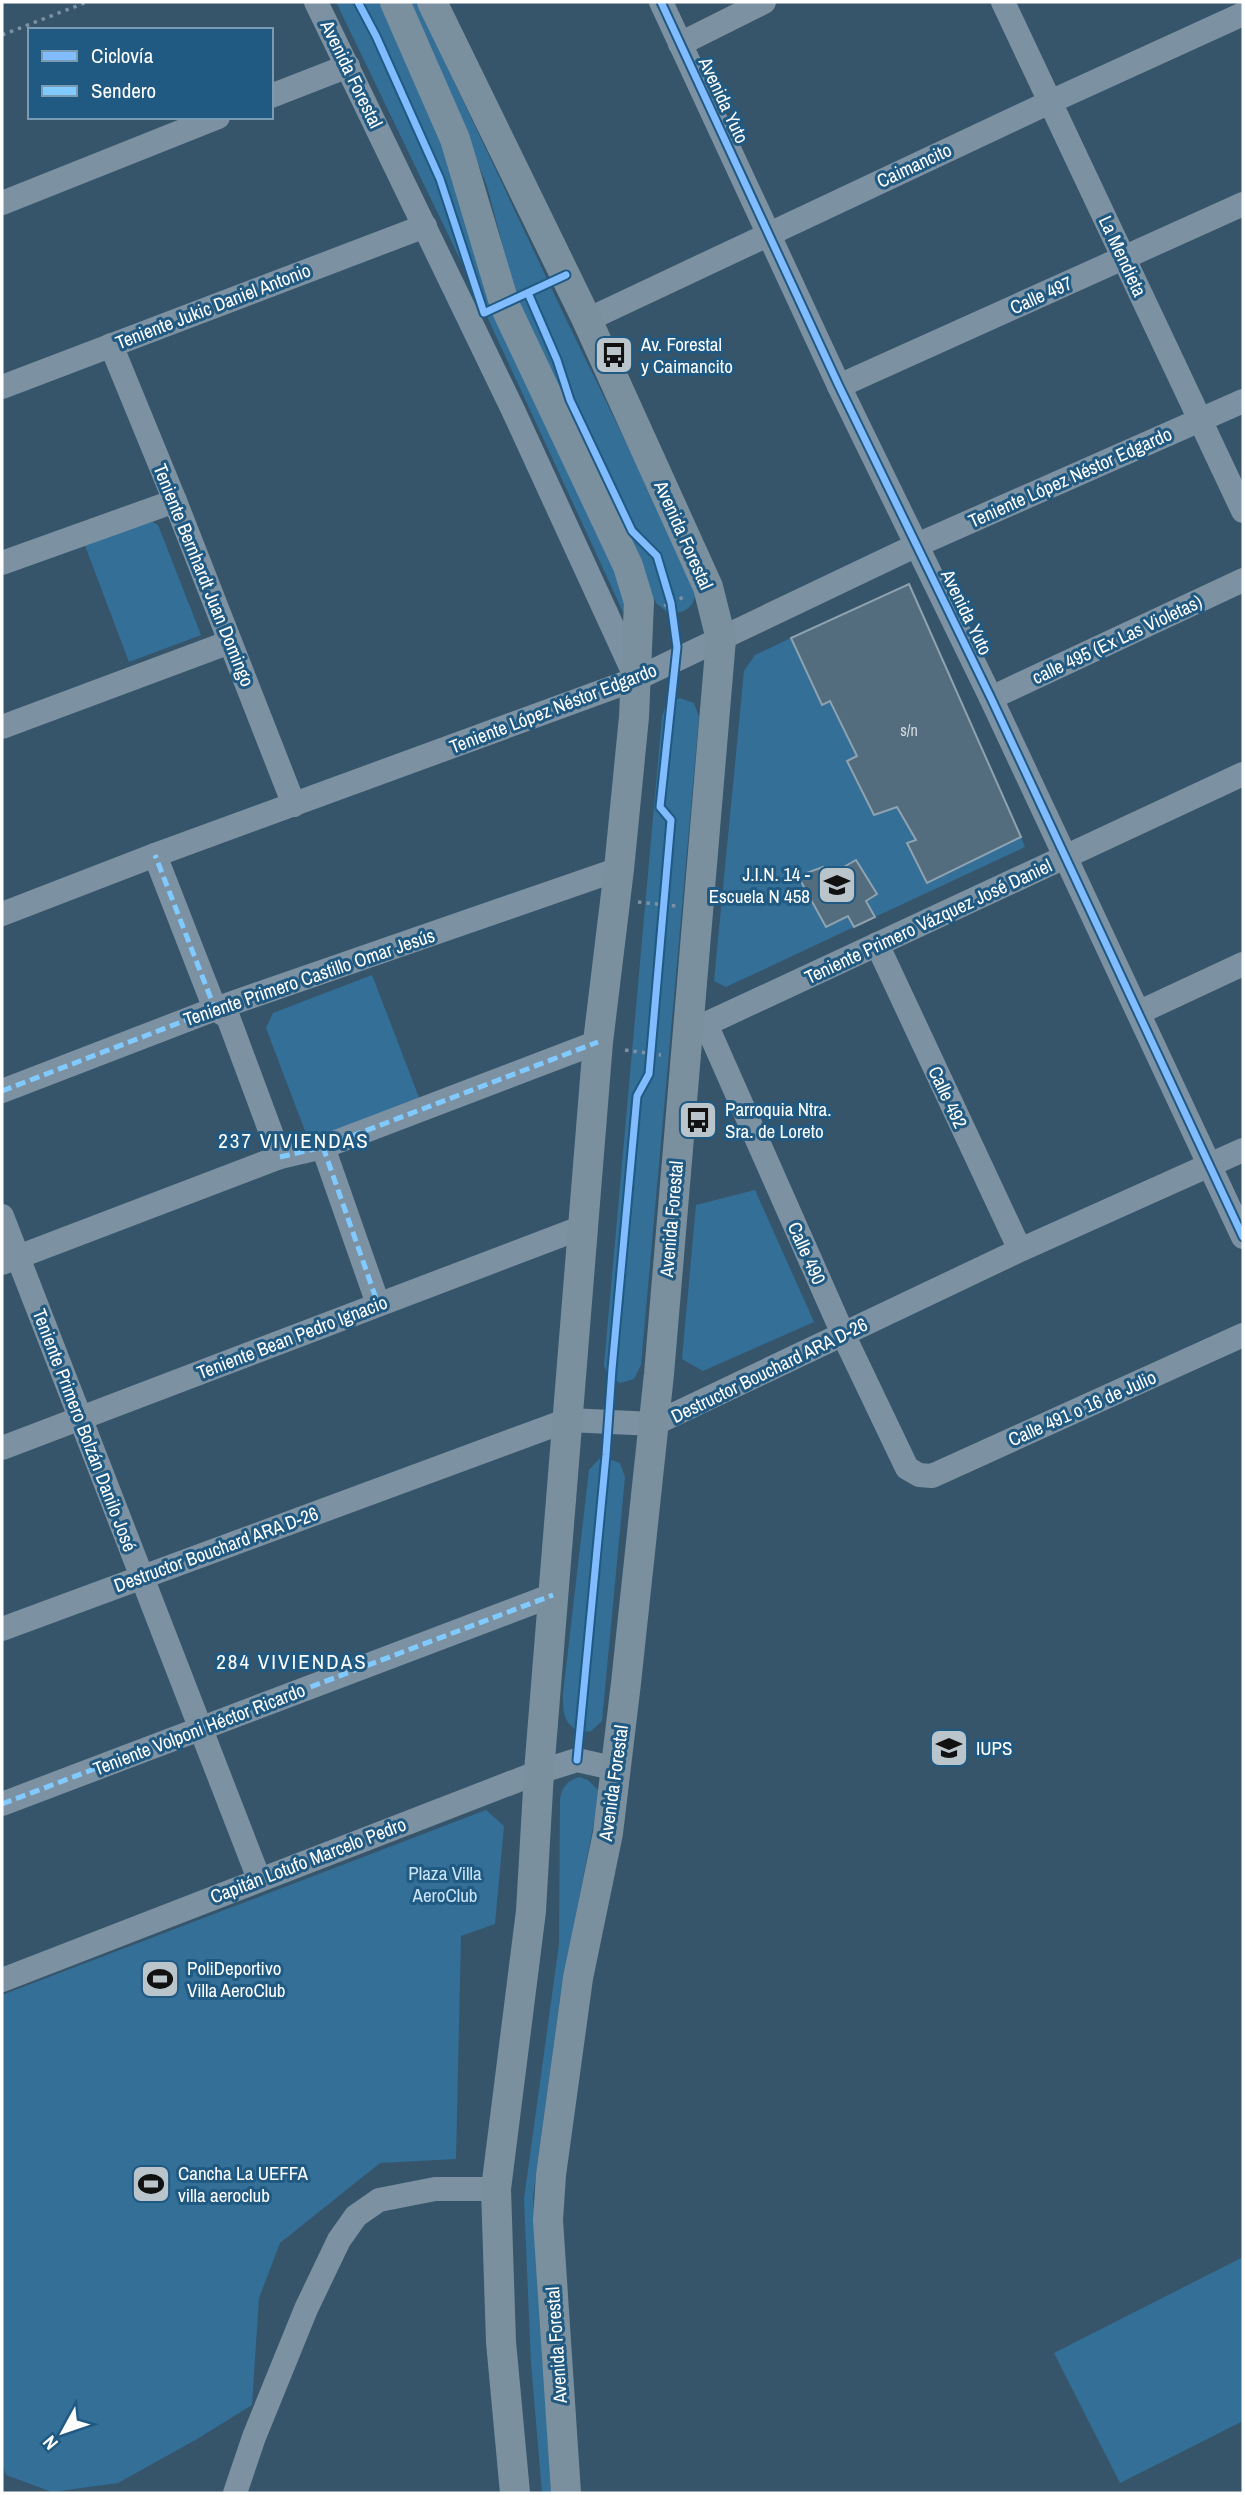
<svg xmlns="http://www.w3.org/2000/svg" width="1245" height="2495" font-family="'Archivo Narrow',sans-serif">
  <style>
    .green { fill: #346f98 }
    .building { fill: #536c7e; stroke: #8fa2af; stroke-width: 2 }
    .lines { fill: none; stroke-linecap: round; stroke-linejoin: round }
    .path { stroke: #7c91a1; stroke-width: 3.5; stroke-dasharray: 3.5 5; stroke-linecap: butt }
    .minor { stroke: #7c91a1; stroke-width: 24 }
    .major { stroke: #7a909f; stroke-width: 30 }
    .quiet { stroke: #80caff; stroke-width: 5; stroke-dasharray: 10 5; stroke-linecap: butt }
    .cycleway-casing { stroke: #205981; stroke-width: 11 }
    .cycleway { stroke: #80bcff; stroke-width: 7 }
    .labels { text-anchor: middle; stroke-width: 6; stroke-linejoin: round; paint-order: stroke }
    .number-label { font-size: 16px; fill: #d4dadf }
    .street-label { font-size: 19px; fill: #fff; stroke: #205981 }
    .poi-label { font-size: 19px; fill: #fff; stroke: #205981; text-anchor: start }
    .park-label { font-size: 19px; fill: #c9e4f6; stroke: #205981 }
    .neighbourhood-label { font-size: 21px; letter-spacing: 2px; fill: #fff; stroke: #205981 }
  </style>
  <rect width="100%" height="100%" fill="#36556b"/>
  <!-- green -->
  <g class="green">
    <polygon points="336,2 383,2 616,563 632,617 624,614 473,286"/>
    <path d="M410 2H416L427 24 563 313 694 582C699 602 688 616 667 612L656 603 519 308 487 186 432 49Z"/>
    <polygon points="147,519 158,525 201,635 129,662 84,543"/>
    <polygon points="791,638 823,704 830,701 857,756 847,762 874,815 897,807 916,840 908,843 927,882 1021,837 1025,847 875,917 866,901 877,893 856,860 828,876 823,867 798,876 826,926 848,916 854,927 726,987 714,981 744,671 755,655"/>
    <polygon points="680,698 694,703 699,717 641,1365 634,1379 620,1383 608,1376 604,1365 662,717 666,704"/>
    <polygon points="372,975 420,1100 310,1144 266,1028 273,1013"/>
    <polygon points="755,1190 814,1322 703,1371 682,1359 696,1205"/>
    <path d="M606 1458 620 1463 625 1477 602 1721 591 1731 581 1732C563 1724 563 1713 563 1694L589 1470 599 1459Z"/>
    <path d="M579 1777 588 1780 600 1792 561 1990 533 2197 551 2493H542L531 2363 524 2199 559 1944 560 1800C561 1788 567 1781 579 1777Z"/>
    <polygon points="486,1810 504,1826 495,1924 461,1936 456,2159 380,2163 280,2243 259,2298 252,2405 197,2439 118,2483 52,2492 6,2475 2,2462 2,1995"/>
    <polygon points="1243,2257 1243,2421 1120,2483 1054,2353"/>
  </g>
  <!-- building -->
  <g class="building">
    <polygon points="909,584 1021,837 927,883 907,843 916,840 897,807 874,815 847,761 857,756 830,701 822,705 791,638"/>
    <polygon points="856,860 877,894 866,901 875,917 854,927 848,916 826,927 798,876 823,867 828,876"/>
  </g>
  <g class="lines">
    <!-- path -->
    <g class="path">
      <polyline points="2,35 87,2"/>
      <polyline points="664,606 686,596"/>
      <polyline points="638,902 676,906"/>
      <polyline points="625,1050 661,1055"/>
    </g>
    <!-- minor -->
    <g class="minor">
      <polyline points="316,2 513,410 636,678"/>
      <polyline points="661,2 839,386 991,698 1243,1237"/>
      <polyline points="1003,2 1243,511"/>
      <polyline points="680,44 764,2"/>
      <polyline points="271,96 348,66"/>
      <polyline points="2,203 218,117"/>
      <polyline points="587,320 1050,102 1243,14"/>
      <polyline points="111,345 175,501 294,805"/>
      <polyline points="839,386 1243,204"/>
      <polyline points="2,387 425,226"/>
      <polyline points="2,563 175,501"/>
      <polyline points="991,698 1243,580"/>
      <polyline points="2,727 230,642"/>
      <polyline points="155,855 215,1009 228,1017 280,1157"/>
      <polyline points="2,914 155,855 636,679 917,545 1243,401"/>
      <polyline points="877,944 1020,1250"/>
      <polyline points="1140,1012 1243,964"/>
      <polyline points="691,1019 706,1024 1243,774"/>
      <polyline points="706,1024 843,1334 907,1468 919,1475 932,1476 1243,1335"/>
      <polyline points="2,1091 215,1009 619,869"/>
      <polyline points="323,1147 378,1304"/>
      <polyline points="2,1216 259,1879"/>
      <polyline points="2,1263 280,1157 323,1147 598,1042"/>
      <polyline points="2,1448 583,1227"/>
      <polyline points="2,1629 568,1420 654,1424 1020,1250 1243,1150"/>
      <polyline points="2,1804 553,1595"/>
      <polyline points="2,1980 539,1772 577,1760 617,1769"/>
      <polyline points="235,2493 254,2437 306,2309 339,2240 356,2216 379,2200 435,2189 496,2189"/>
    </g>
    <!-- major -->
    <g class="major">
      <polyline points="395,2 455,139 505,306 628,566 639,602 634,717 619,869 598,1042 539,1772 531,1911 496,2189 501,2342 515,2493"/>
      <polyline points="432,2 587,320 708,587 721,639 659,1374 626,1683 608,1833 578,1978 551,2175 548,2220 566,2493"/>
    </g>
    <!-- quiet -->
    <g class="quiet">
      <polyline points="2,1091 215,1009 155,855"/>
      <polyline points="323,1147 378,1304"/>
      <polyline points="280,1157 323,1147 598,1042"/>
      <polyline points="2,1804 553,1595"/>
    </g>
    <!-- cycleway casing -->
    <g class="cycleway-casing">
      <g id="cycleway">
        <polyline points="358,2 376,36 440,179 484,313 566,275"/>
        <polyline points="661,2 839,386 991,698 1243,1237"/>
        <polyline points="528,293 557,360 570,400 632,531 657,556 671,603 677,647 660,807 671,820 649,1074 637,1096 612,1369 606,1455 577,1760"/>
      </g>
    </g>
    <!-- cycleway -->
    <use href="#cycleway" class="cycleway"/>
  </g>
  <!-- icons -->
  <defs>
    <g id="bus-square" transform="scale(2.0125)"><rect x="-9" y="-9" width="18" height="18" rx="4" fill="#b9c4cb" stroke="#205981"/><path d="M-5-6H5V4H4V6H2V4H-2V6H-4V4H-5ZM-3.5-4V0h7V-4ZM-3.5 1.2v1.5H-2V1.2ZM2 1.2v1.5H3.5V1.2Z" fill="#111"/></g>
    <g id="school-square" transform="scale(2.0125)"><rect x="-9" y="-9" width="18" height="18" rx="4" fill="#b9c4cb" stroke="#205981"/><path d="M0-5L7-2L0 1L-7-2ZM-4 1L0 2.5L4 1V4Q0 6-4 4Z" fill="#111"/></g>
    <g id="stadium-square" transform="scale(2.0125)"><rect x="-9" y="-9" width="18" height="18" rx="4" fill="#b9c4cb" stroke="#205981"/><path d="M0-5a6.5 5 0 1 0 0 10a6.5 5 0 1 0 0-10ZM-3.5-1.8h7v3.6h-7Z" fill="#111"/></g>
  </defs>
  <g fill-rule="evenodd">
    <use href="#bus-square" x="614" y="355"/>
    <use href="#school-square" x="837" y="885"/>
    <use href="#bus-square" x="698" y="1120"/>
    <use href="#school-square" x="949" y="1748"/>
    <use href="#stadium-square" x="160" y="1979"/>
    <use href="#stadium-square" x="151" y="2184"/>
  </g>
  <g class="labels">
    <!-- number labels -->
    <g class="number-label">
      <text x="909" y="736">s/n</text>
    </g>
    <!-- street labels -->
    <g class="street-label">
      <text transform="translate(352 74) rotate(64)" y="7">Avenida Forestal</text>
      <text transform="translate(724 100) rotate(65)" y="7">Avenida Yuto</text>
      <text transform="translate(914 165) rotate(-25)" y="7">Caimancito</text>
      <text transform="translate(1123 256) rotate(65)" y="7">La Mendieta</text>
      <text transform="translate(1041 295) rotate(-24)" y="7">Calle 497</text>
      <text transform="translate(213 306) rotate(-21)" y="7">Teniente Jukic Daniel Antonio</text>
      <text transform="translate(1070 477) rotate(-24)" y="7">Teniente López Néstor Edgardo</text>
      <text transform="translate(684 535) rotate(66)" y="7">Avenida Forestal</text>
      <text transform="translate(204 575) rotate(68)" y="7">Teniente Bernhardt Juan Domingo</text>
      <text transform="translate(967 612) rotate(64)" y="7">Avenida Yuto</text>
      <text transform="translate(1117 639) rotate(-25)" y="7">calle 495 (Ex Las Violetas)</text>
      <text transform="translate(553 708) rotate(-21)" y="7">Teniente López Néstor Edgardo</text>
      <text transform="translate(928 921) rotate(-25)" y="7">Teniente Primero Vázquez José Daniel</text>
      <text transform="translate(309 977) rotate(-19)" y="7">Teniente Primero Castillo Omar Jesús</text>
      <text transform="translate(948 1097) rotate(65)" y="7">Calle 492</text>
      <text transform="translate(671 1219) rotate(-85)" y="7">Avenida Forestal</text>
      <text transform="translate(807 1253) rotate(66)" y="7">Calle 490</text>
      <text transform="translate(292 1337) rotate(-21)" y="7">Teniente Bean Pedro Ignacio</text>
      <text transform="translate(769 1370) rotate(-26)" y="7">Destructor Bouchard ARA D-26</text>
      <text transform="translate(1082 1408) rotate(-24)" y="7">Calle 491 o 16 de Julio</text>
      <text transform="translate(85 1430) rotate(69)" y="7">Teniente Primero Bolzán Danilo José</text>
      <text transform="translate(216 1549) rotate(-20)" y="7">Destructor Bouchard ARA D-26</text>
      <text transform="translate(199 1729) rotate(-21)" y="7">Teniente Volponi Héctor Ricardo</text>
      <text transform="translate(613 1783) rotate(-82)" y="7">Avenida Forestal</text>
      <text transform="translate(308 1860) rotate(-21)" y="7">Capitán Lotufo Marcelo Pedro</text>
      <text transform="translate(556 2345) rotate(-94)" y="7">Avenida Forestal</text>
    </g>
    <!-- poi labels -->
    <g class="poi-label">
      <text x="641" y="351">Av. Forestal<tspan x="641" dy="22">y Caimancito</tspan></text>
      <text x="810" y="881" text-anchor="end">J.I.N. 14 -<tspan x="810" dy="22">Escuela N 458</tspan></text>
      <text x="725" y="1116">Parroquia Ntra.<tspan x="725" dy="22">Sra. de Loreto</tspan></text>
      <text x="976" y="1755">IUPS</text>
      <text x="187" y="1975">PoliDeportivo<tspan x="187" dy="22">Villa AeroClub</tspan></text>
      <text x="178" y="2180">Cancha La UEFFA<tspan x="178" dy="22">villa aeroclub</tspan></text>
    </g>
    <!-- park labels -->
    <g class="park-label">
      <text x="445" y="1880">Plaza Villa<tspan x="445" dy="22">AeroClub</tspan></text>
    </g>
    <!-- neighbourhood labels -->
    <g class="neighbourhood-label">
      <text x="294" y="1148">237 VIVIENDAS</text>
      <text x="292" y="1669">284 VIVIENDAS</text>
    </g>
  </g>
  <!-- border -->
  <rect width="1245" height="2495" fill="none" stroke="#ffffff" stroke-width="7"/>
  <!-- legend -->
  <rect x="28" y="28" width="245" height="91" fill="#205981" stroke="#799bb3" stroke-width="2"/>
  <rect x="42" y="51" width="35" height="10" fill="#80bcff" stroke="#799bb3" stroke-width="2"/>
  <text x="91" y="63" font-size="21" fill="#ffffff">Ciclovía</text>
  <rect x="42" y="86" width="35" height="10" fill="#80caff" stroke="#799bb3" stroke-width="2"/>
  <text x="91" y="98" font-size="21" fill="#ffffff">Sendero</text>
  <!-- north arrow -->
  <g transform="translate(63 2432) rotate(230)" stroke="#205981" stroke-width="5" paint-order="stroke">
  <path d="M0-5L12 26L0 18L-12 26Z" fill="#ffffff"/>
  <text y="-10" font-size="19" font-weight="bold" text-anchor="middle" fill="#ffffff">N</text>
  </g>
</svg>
